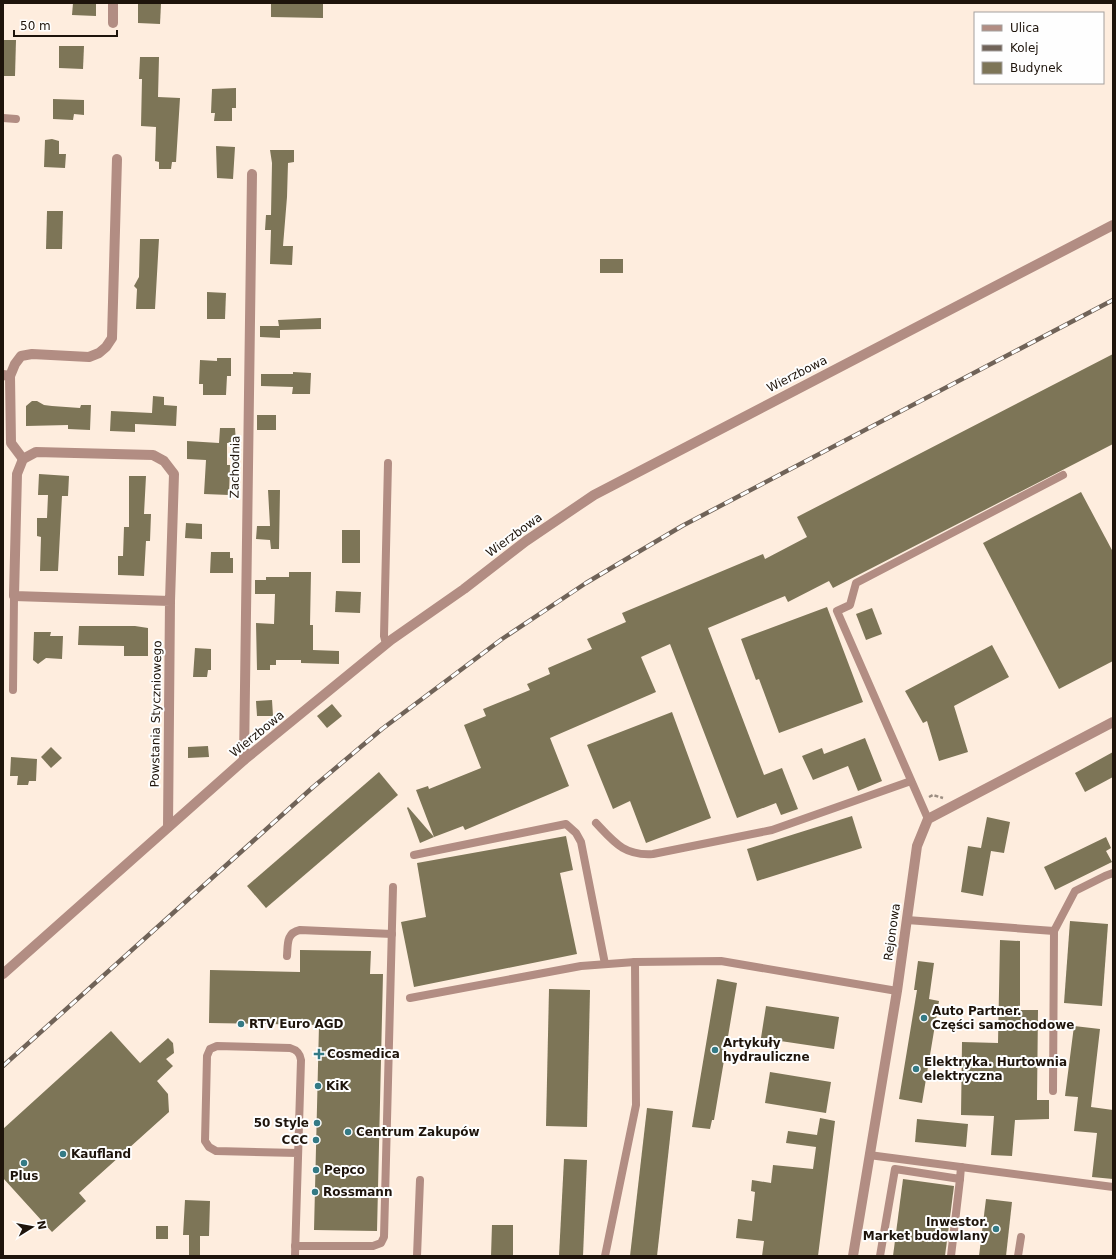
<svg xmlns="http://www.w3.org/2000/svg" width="1116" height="1259" font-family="'DejaVu Sans',sans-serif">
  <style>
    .building { fill: #7d7557 }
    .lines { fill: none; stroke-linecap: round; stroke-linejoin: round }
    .path { stroke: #9c8e82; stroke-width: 2.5; stroke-dasharray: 4 2; stroke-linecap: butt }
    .lane { stroke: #b28d83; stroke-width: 8 }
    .street { stroke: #b28d83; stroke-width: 10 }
    .rail-casing { stroke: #706358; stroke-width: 4.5 }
    .rail { stroke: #fefefe; stroke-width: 3; stroke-dasharray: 9; stroke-linecap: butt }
    .poi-dot { fill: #347a85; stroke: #fefefe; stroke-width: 1.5 }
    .labels { text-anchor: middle; stroke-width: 4; stroke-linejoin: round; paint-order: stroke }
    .street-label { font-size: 12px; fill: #1e140b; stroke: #fefefe }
    .poi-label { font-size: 12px; font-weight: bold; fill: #1e140b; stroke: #fefefe; text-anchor: start }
  </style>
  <rect width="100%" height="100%" fill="#feedde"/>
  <!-- building -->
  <g class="building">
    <polygon points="73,3 96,3 96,16 72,15"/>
    <polygon points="138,3 161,4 160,24 138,23"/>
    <polygon points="271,3 323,3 323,18 271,17"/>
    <polygon points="3,40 16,40 15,76 3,76"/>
    <polygon points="59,46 84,46 83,69 59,68"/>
    <polygon points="140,57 159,57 158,97 180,98 176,162 172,162 171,169 159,169 159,162 155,161 156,127 141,126 142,79 139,79"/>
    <polygon points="236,88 236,108 232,108 232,121 214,121 215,113 211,113 212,89"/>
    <polygon points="53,99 84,100 84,115 74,114 73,120 53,119"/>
    <polygon points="52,139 59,141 59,154 66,154 65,168 44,167 45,140"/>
    <polygon points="216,146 235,147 233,179 217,178"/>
    <polygon points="270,150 294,150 294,162 288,163 287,197 283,246 293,246 292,265 270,264 271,230 265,230 266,215 271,215 272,163"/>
    <polygon points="47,211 63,211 62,249 46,249"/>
    <polygon points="140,239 159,239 155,309 136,309 137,289 134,286 139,277"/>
    <rect x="600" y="259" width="23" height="14"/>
    <polygon points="207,292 226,293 225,319 207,319"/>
    <polygon points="321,318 321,329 280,330 280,338 260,337 260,326 279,326 278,320"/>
    <polygon points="1113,354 1113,444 833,588 829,581 788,602 785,596 708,628 764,775 782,768 798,809 781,815 776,803 737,818 670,644 641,657 656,692 550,738 569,786 465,830 463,826 434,837 416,790 428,786 429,789 481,768 464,725 486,716 483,709 530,690 527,684 550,674 548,668 592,649 587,639 626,622 622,613 763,554 765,559 807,537 797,517"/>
    <polygon points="217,358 231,358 231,376 227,376 226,395 203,395 203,384 199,384 200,360 217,361"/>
    <polygon points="293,372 311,373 310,394 292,394 293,387 261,386 261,374 293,374"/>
    <polygon points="153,396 164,397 164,405 177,406 176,426 135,424 135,432 110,431 111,411 152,413"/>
    <polygon points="32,401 37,401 44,405 52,406 80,408 81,405 91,405 90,430 68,429 68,425 26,426 26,406"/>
    <rect x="257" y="415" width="19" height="15"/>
    <polygon points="220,428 235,428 236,443 227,443 227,465 230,465 229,495 204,494 206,460 187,459 187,441 219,443"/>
    <polygon points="39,474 69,476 68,496 62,496 58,571 40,571 41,537 37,536 37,518 47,518 48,495 38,495"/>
    <polygon points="129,476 146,476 144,514 151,514 150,541 146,541 144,576 118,575 118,556 123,556 124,527 129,527"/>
    <polygon points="268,490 280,490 279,549 271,549 270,540 256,539 257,526 270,526"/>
    <polygon points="1081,492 1113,552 1113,661 1059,689 983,543"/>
    <polygon points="186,523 202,524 202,539 185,538"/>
    <rect x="342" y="530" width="18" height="33"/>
    <polygon points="211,552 230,552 230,558 233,558 233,573 210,573"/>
    <polygon points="289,572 311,572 310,625 313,625 313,650 339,651 339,664 301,663 301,660 276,660 276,665 270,665 270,670 257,670 256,623 274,624 275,594 255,594 255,580 266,580 266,577 289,577"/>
    <polygon points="336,591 361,592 360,613 335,612"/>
    <polygon points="827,607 863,702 779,733 759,679 756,680 741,639"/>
    <polygon points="872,608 882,634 866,640 856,614"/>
    <polygon points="79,626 135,626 148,628 148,656 124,656 124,646 78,645"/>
    <polygon points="34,632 51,632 50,636 63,636 62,659 46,658 38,664 33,660"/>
    <polygon points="992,645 1009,677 954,706 968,752 939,761 927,721 923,723 905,691"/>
    <polygon points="195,648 211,649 211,670 208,670 207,677 193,677"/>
    <polygon points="272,700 273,716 257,716 256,701"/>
    <polygon points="332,704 342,716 327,728 317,716"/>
    <polygon points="672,712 711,818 646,843 630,801 613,809 587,745"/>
    <polygon points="865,738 882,781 858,791 848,766 813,780 802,756 822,748 824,754"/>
    <polygon points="208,746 209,757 188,758 188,747"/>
    <polygon points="51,747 62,758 51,768 41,757"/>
    <polygon points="1113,752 1113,777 1085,792 1075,773"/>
    <polygon points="11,757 37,759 36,781 29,781 28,785 17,785 18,776 10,776"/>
    <polygon points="379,772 398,795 266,908 247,886"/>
    <polygon points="408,807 434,837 420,843 407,808"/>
    <polygon points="852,816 862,848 757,881 747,849"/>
    <polygon points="987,817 1010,822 1004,853 991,851 983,896 961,892 968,846 981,848"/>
    <polygon points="566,836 573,870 560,873 577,954 414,987 401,922 426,917 417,863"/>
    <polygon points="1106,837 1111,848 1106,851 1112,862 1055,890 1044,867"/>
    <polygon points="1070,921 1108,924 1102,1006 1064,1003"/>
    <polygon points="1000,940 1020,941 1020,1010 1038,1010 1037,1100 1049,1100 1049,1119 1015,1120 1012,1156 991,1155 994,1116 961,1115 962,1042 998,1043"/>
    <polygon points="300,950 371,951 370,974 383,974 377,1231 314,1230 319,1025 209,1023 210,970 300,972"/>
    <polygon points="918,961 934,963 929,999 939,1001 922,1103 899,1099 917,990 914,990"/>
    <polygon points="717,979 737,983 714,1120 712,1120 710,1129 692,1127"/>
    <polygon points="549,989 590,990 587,1127 546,1126"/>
    <polygon points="766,1006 839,1017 834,1049 761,1038"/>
    <polygon points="1074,1026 1100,1029 1091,1107 1113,1110 1113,1179 1092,1177 1097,1133 1074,1131 1078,1097 1065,1096"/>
    <polygon points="111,1031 140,1063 168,1038 173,1043 174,1053 166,1059 173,1066 157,1081 168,1094 169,1112 79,1193 86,1201 52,1232 3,1178 3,1129"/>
    <polygon points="770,1072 831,1082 826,1113 765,1103"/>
    <polygon points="647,1108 673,1111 657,1256 630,1256"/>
    <polygon points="820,1118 835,1121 818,1256 762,1256 764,1241 736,1238 738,1219 752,1221 755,1192 751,1191 752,1180 771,1183 773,1165 813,1169 816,1147 786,1143 788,1131 817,1135"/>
    <polygon points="917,1119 968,1124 966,1147 915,1142"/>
    <polygon points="564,1159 587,1160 583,1256 559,1256"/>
    <polygon points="903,1179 954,1186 945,1256 893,1256"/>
    <polygon points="986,1199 1012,1202 1006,1256 979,1256"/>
    <polygon points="185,1200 210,1201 209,1236 200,1236 200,1256 189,1256 189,1235 183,1235"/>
    <polygon points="492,1225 513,1225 513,1256 491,1256"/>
    <rect x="156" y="1226" width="12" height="13"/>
  </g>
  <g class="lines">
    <!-- path -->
    <polyline class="path" points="929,797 933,795 943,798"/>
    <!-- lane -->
    <g class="lane">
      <polyline points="3,118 16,119"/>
      <polyline points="386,644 384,636 388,463"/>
      <polyline points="13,690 14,596"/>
      <polyline points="928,819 837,611 850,605 856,583 1063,475"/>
      <path d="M596 823C614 842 624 856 653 854L772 830 911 781"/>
      <polyline points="414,855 566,824 576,833 581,842 605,964"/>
      <polyline points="907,920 1054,931 1075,891 1105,876 1113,873"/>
      <path d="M287 956C288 944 286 933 300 930L392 934"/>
      <polyline points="410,998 581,966 635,962 721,961 897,991"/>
      <polyline points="1053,1091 1054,931"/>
      <polyline points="869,1155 1113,1187"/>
      <polyline points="295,1246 373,1246 381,1243 384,1237 393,887"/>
      <path d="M295 1256 301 1060C300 1053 297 1050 290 1048L217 1046 210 1049 207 1056 205 1141 209 1147 216 1151 298 1153"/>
      <polyline points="417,1256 420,1180"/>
      <polyline points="605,1256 636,1105 635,962"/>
      <polyline points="880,1256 895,1169 960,1179 961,1167"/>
      <polyline points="951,1256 960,1179"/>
      <polyline points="1018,1256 1021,1237"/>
    </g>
    <!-- street -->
    <g class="street">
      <polyline points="113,23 113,3"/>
      <polyline points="3,375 10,376 11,443 23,459"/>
      <polyline points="10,376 15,364 21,356 32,354 89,357 99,353 106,347 112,338 117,159"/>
      <polyline points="244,760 252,174"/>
      <polyline points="168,827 170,601 174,474 164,461 153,455 36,452 23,459 17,474 14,596 170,601"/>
      <polyline points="3,974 244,760 391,640 464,589 526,541 594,495 1113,225"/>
      <polyline points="853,1256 897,991 917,846 928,819 1113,722"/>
    </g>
    <!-- rail casing -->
    <g class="rail-casing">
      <polyline id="rail" points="3,1066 312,788 382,729 502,639 586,583 682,526 1113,300"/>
    </g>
    <!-- rail -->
    <use href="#rail" class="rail"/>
  </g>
  <!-- markers -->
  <g class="poi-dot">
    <circle cx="924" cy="1018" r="4"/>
    <circle cx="241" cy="1024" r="4"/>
    <circle cx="715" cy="1050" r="4"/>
    <path d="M317 1048h4v4h4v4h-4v4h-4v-4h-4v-4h4z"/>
    <circle cx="916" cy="1069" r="4"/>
    <circle cx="318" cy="1086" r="4"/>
    <circle cx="317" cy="1123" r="4"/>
    <circle cx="348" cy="1132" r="4"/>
    <circle cx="316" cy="1140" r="4"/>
    <circle cx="63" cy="1154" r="4"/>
    <circle cx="24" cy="1163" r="4"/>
    <circle cx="316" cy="1170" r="4"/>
    <circle cx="315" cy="1192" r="4"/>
    <circle cx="996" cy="1229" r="4"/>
  </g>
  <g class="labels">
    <!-- street labels -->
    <g class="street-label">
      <text transform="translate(797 374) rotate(-27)" y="4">Wierzbowa</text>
      <text transform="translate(235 467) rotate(-89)" y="4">Zachodnia</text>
      <text transform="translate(514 535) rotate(-36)" y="4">Wierzbowa</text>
      <text transform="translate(156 714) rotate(-89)" y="4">Powstania Styczniowego</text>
      <text transform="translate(257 734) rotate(-39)" y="4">Wierzbowa</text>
      <text transform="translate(892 932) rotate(-82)" y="4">Rejonowa</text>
    </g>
    <!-- poi labels -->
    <g class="poi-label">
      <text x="932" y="1015">Auto Partner.<tspan x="932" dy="14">Części samochodowe</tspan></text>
      <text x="249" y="1028">RTV Euro AGD</text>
      <text x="723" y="1047">Artykuły<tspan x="723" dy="14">hydrauliczne</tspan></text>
      <text x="327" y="1058">Cosmedica</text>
      <text x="924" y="1066">Elektryka. Hurtownia<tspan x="924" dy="14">elektryczna</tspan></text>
      <text x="326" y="1090">KiK</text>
      <text x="309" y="1127" text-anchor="end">50 Style</text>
      <text x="356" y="1136">Centrum Zakupów</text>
      <text x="308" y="1144" text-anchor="end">CCC</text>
      <text x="71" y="1158">Kaufland</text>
      <text x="324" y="1174">Pepco</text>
      <text x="24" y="1180" text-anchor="middle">Plus</text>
      <text x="323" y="1196">Rossmann</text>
      <text x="988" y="1226" text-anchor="end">Inwestor.<tspan x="988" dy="14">Market budowlany</tspan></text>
    </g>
  </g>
  <!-- border -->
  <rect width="1116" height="1259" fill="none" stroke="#1e140b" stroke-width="8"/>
  <!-- legend -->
  <rect x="974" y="12" width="130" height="72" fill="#fefefe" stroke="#a4a09d"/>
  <rect x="982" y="25" width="20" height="6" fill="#b28d83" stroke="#a4a09d"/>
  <text x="1010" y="32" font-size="12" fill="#1e140b">Ulica</text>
  <rect x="982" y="45" width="20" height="6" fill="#706358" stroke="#a4a09d"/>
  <text x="1010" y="52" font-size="12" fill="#1e140b">Kolej</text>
  <rect x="982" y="62" width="20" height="12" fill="#7d7557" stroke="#a4a09d"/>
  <text x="1010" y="72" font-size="12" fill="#1e140b">Budynek</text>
  <!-- north arrow -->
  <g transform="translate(32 1227) rotate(79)" stroke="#fefefe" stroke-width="3" paint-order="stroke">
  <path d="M0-3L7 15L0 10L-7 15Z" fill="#1e140b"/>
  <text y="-6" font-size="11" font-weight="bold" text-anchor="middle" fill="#1e140b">N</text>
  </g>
  <!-- scale -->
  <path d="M14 30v6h103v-6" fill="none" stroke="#1e140b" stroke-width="2"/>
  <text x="20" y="30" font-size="12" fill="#1e140b" stroke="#fefefe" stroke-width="3" paint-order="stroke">50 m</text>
</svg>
